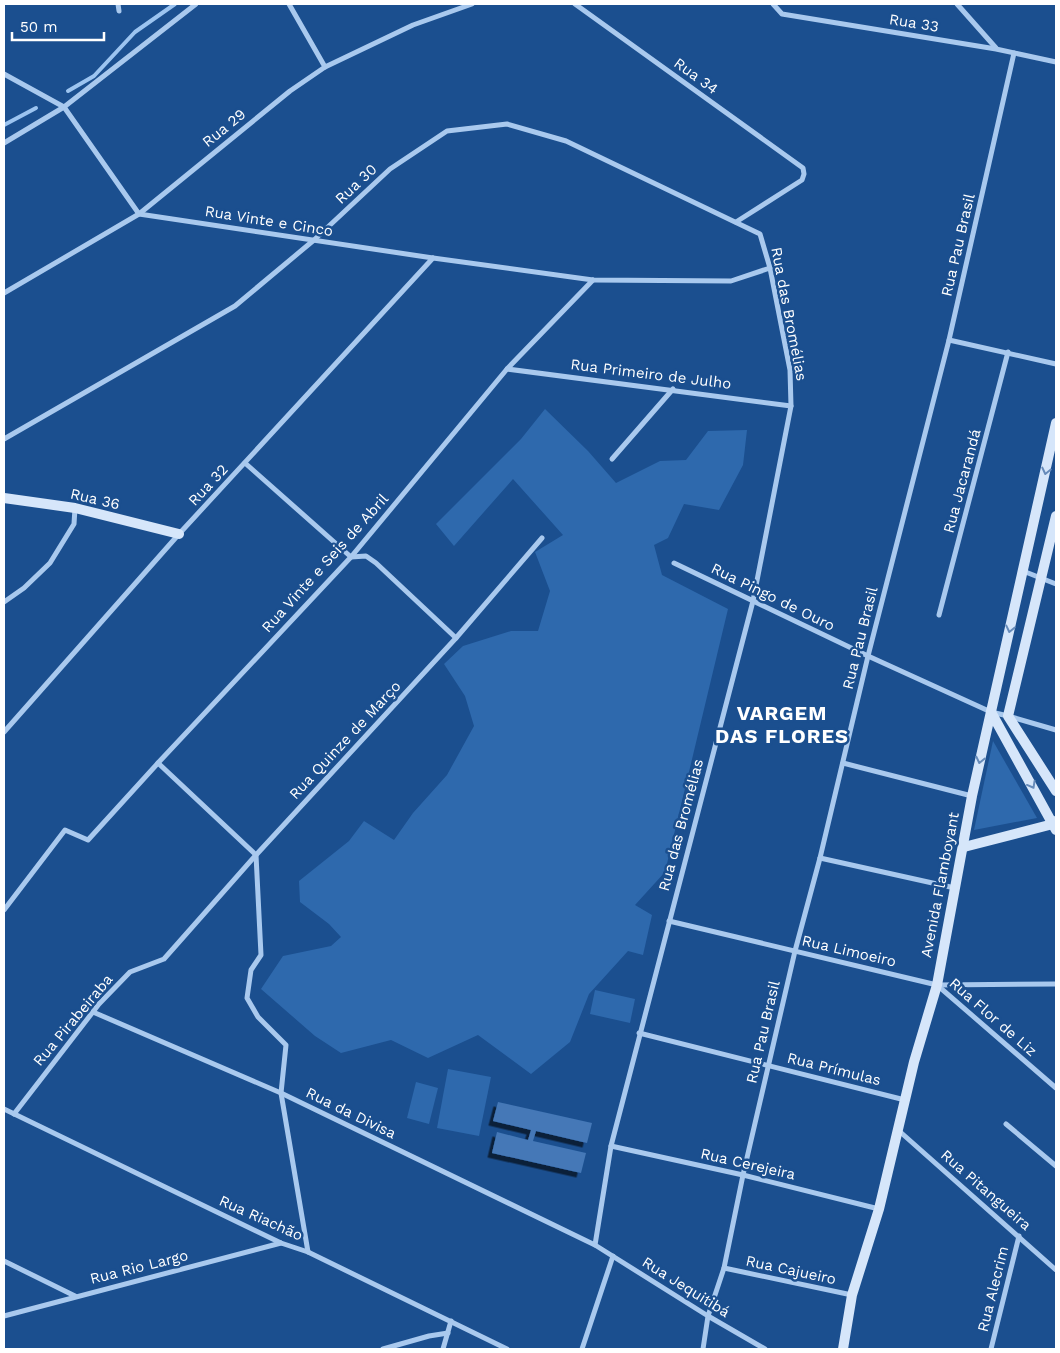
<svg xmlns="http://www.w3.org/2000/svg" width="1060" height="1353" font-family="'Work Sans',sans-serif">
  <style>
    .green { fill: #2e69ad }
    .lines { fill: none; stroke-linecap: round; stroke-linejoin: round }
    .stream { stroke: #9cc4f0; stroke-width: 4 }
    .building { fill: #4478b7; filter: url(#shadow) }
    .street { stroke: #a9c9ee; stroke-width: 5 }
    .secondary { stroke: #d6e6fa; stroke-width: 10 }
    .oneway { stroke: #668bba }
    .labels { text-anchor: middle; stroke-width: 5; stroke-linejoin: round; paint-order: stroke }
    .street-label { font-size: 15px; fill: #fff; stroke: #1b4f8f }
    .district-label { font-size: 20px; font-weight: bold; letter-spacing: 1px; fill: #fff; stroke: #1b4f8f }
  </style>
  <defs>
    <filter id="shadow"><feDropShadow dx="-4.5" dy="4.5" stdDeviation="0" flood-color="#0009"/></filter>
  </defs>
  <rect width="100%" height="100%" fill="#1b4f8f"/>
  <!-- green -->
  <g class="green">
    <polygon points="545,409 588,451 616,483 660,461 686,460 708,431 747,430 743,465 719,510 684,504 668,538 654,545 662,575 728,609 665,872 635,905 652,915 643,955 628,951 589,994 570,1042 531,1074 478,1035 428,1058 391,1040 341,1053 315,1036 261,989 283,956 331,946 341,937 329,924 300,902 299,881 349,841 364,821 394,840 413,813 447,775 474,726 465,696 444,664 463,646 511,631 538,631 550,591 535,552 563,535 513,479 454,546 436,524 521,439"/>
    <polygon points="993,741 1037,818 974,830"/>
    <polygon points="595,990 635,999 630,1023 590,1014"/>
    <polygon points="448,1069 491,1077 479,1136 437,1128"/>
    <polygon points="416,1082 438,1088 429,1124 407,1118"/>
  </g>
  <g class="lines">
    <!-- stream -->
    <g class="stream">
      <polyline points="68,91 94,76 135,32 175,4"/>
      <polyline points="4,125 36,108"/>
    </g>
  </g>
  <!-- building -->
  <polygon class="building" points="498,1102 592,1123 587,1143 536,1131 533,1141 586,1153 581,1173 492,1153 497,1132 528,1140 531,1130 493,1121"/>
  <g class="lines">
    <!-- street -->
    <g class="street">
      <polyline points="118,4 119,11"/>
      <polyline points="289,4 325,67"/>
      <polyline points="575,4 803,168 804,174 802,180 736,222"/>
      <polyline points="773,4 782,14 996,49 1056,62"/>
      <polyline points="957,4 996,48"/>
      <polyline points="4,74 64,107 139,214 433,258 593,280 731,281 770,268"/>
      <polyline points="4,143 64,107 196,4"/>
      <polyline points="4,293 139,214 290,91 325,67 413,25 472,4"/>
      <polyline points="949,340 1056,364"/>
      <polyline points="507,369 791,406"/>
      <polyline points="4,439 235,306 314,240 390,169 447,131 507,124 566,141 760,234 770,268 790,370 791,406 753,601 611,1146 595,1245"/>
      <polyline points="612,459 673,389"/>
      <polyline points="245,463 351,557 366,556 376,563 456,638"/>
      <polyline points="674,563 868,656 991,712 1008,716 1056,730"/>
      <polyline points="1023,571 1056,584"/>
      <polyline points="4,602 24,588 50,563 74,524 75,508"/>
      <polyline points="939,615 1008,352"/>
      <polyline points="4,732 179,534 433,258"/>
      <polyline points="158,763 256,855 261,955 251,970 247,998 258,1017 286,1045 281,1093 308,1252"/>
      <polyline points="843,763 972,796"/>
      <polyline points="820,858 955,888"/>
      <polyline points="4,910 65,830 88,840 158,763 351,557 507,369 593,280"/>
      <polyline points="669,921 937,985 1056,984"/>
      <polyline points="937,985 1056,1088"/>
      <polyline points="93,1012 281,1093 595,1245 708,1316 765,1349"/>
      <polyline points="639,1033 905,1100"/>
      <polyline points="4,1109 281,1243 308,1252 507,1349"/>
      <polyline points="14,1114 99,1004 130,972 164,959 256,855 456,638 542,538"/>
      <polyline points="1006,1124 1056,1166"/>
      <polyline points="898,1130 1056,1270"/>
      <polyline points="611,1146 743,1175 879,1209"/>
      <polyline points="4,1261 75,1296"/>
      <polyline points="724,1268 852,1295"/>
      <polyline points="4,1316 281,1243"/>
      <polyline points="383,1349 429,1336 448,1333"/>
      <polyline points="443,1349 451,1321"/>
      <polyline points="582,1349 613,1256"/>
      <polyline points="703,1349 708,1316 724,1268 743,1175 795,951 820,858 868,656 949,340 1014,53"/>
      <polyline points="991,1349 1019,1236"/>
    </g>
    <!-- secondary -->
    <g class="secondary">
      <polyline points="4,498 75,508 179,534"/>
      <polyline points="1056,516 1008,716 1056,791"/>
      <polyline points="991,712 1056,830"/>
      <polyline points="964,847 1053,824 1056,821"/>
      <polyline points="843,1349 852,1295 879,1209 914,1062 937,985 972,796 1056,423"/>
    </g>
  </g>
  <!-- one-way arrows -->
  <defs><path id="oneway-chevron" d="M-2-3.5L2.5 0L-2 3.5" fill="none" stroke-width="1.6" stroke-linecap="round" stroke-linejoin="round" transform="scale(1.25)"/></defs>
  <g class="oneway">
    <use href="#oneway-chevron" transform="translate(1046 471) rotate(103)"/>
    <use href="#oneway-chevron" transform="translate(1010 629) rotate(103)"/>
    <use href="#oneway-chevron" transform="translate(980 760) rotate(103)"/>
    <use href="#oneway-chevron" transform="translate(1032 785) rotate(61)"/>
  </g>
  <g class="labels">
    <!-- street labels -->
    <g class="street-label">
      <text transform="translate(914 23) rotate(9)" y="5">Rua 33</text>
      <text transform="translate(696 76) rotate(36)" y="5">Rua 34</text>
      <text transform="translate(224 128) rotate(-39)" y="5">Rua 29</text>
      <text transform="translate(356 184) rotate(-43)" y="5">Rua 30</text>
      <text transform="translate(269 221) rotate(9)" y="5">Rua Vinte e Cinco</text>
      <text transform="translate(958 245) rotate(-77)" y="5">Rua Pau Brasil</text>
      <text transform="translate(789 314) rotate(79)" y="5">Rua das Bromélias</text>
      <text transform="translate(651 374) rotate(7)" y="5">Rua Primeiro de Julho</text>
      <text transform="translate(962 481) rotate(-75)" y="5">Rua Jacarandá</text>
      <text transform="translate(208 485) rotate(-47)" y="5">Rua 32</text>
      <text transform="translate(95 499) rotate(13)" y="5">Rua 36</text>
      <text transform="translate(325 563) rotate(-48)" y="5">Rua Vinte e Seis de Abril</text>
      <text transform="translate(773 597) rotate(26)" y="5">Rua Pingo de Ouro</text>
      <text transform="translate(860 638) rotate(-76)" y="5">Rua Pau Brasil</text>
      <text transform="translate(345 740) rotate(-47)" y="5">Rua Quinze de Março</text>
      <text transform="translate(681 825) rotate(-75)" y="5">Rua das Bromélias</text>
      <text transform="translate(940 885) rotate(-79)" y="5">Avenida Flamboyant</text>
      <text transform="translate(849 951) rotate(13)" y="5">Rua Limoeiro</text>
      <text transform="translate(993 1017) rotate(41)" y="5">Rua Flor de Liz</text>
      <text transform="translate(73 1020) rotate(-50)" y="5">Rua Pirabeiraba</text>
      <text transform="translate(763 1032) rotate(-77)" y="5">Rua Pau Brasil</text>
      <text transform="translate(834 1069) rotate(14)" y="5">Rua Prímulas</text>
      <text transform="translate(351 1113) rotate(26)" y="5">Rua da Divisa</text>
      <text transform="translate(748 1164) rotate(13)" y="5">Rua Cerejeira</text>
      <text transform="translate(986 1190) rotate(41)" y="5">Rua Pitangueira</text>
      <text transform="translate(261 1218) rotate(24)" y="5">Rua Riachão</text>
      <text transform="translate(139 1267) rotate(-14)" y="5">Rua Rio Largo</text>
      <text transform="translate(791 1270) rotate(12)" y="5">Rua Cajueiro</text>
      <text transform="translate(686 1287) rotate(32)" y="5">Rua Jequitibá</text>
      <text transform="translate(993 1289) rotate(-76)" y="5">Rua Alecrim</text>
    </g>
    <!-- district labels -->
    <g class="district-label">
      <text x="782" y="720">VARGEM<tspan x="782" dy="23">DAS FLORES</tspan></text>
    </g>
  </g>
  <!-- border -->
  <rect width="1060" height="1353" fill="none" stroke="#ffffff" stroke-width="10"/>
  <!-- scale -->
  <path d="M12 32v8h92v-8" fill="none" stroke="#ffffff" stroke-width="2.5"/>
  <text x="20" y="32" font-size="15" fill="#ffffff" stroke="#1b4f8f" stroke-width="4" paint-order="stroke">50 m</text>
</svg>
